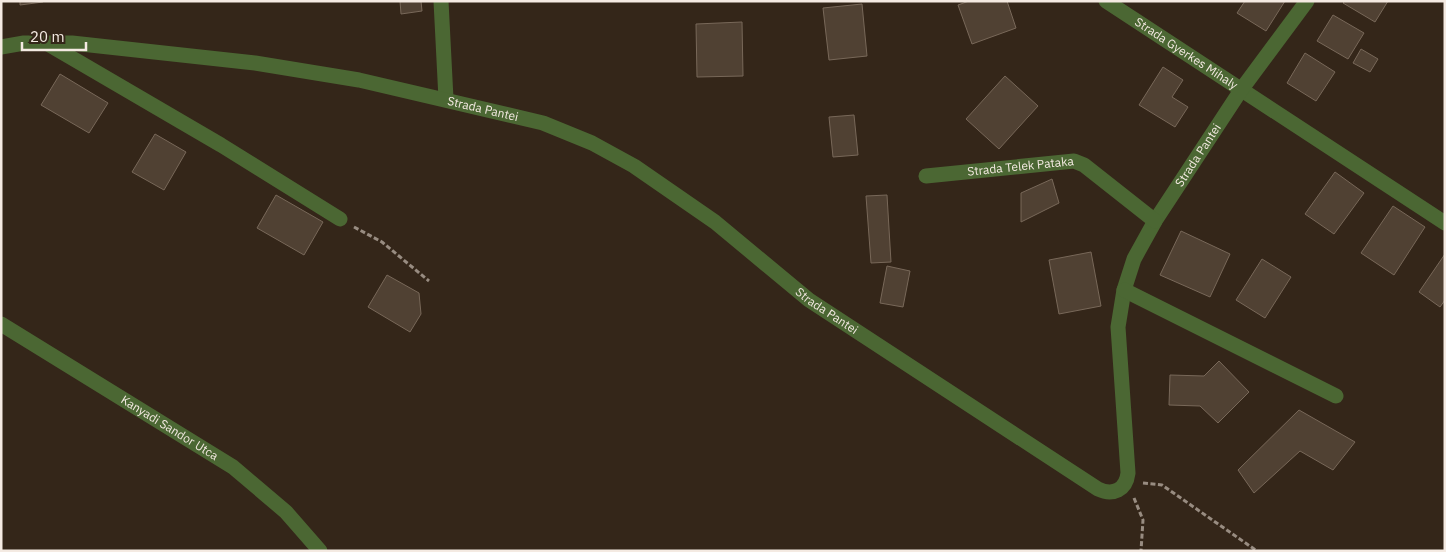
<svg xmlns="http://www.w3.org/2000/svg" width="1446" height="552" font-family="'IBM Plex Sans',sans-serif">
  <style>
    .building { fill: #504133; stroke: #786859 }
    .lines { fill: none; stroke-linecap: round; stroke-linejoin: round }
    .path { stroke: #988c81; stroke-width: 3; stroke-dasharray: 5 2.5; stroke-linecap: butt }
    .minor { stroke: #4b6733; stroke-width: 15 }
    .labels { text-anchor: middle; stroke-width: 5; stroke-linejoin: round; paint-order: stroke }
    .street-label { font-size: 12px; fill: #f4eae2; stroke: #342619 }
  </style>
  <rect width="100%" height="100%" fill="#342619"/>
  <!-- building -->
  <g class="building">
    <polygon points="20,1 43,1 43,2 20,5"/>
    <polygon points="400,1 421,1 422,11 401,14"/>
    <polygon points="969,1 1007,1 1016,28 972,44 958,5"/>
    <polygon points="1245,1 1285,1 1266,31 1237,13"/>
    <polygon points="1345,1 1388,1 1375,22 1343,3"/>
    <polygon points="862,4 867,56 829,60 823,8"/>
    <polygon points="1333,15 1364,33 1348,59 1317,41"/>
    <polygon points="742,22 743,76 697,77 696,24"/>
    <polygon points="1361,49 1378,59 1370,72 1353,63"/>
    <polygon points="1305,53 1335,72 1316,101 1287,83"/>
    <polygon points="1163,67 1183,80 1172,97 1188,107 1175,127 1139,105"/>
    <polygon points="60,74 108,103 89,133 41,105"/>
    <polygon points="1005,76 1038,106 999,149 966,119"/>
    <polygon points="854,115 858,155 833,157 829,117"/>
    <polygon points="155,134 186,152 164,190 132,172"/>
    <polygon points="1335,172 1364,193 1334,234 1305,214"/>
    <polygon points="1052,179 1059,203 1021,222 1021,193"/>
    <polygon points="276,195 323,222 304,255 257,228"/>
    <polygon points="887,195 891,262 871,263 866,196"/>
    <polygon points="1393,206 1425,227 1394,275 1361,253"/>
    <polygon points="1181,231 1230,254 1210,297 1160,275"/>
    <polygon points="1091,252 1101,306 1059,314 1049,260"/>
    <polygon points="1445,254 1445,300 1440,307 1419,292"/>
    <polygon points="1262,259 1291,277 1265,318 1236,300"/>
    <polygon points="887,266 910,271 903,307 880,303"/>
    <polygon points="387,275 419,293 421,314 410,332 368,307"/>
    <polygon points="1219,361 1249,392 1218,423 1200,406 1169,405 1170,375 1204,376"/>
    <polygon points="1299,410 1355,442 1333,470 1300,451 1254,493 1238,470"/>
  </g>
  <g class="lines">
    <!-- path -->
    <g class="path">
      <polyline points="354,227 382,242 429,281"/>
      <polyline points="1143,483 1162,485 1257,551"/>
      <polyline points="1134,498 1143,520 1141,551"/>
    </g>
    <!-- minor -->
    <g class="minor">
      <polyline points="441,1 446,99"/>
      <path id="s1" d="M1106 1 1445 223"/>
      <polyline points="48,44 221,145 340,219"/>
      <path id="s2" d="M1 47 24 43H72L255 63 359 80 543 123 592 143 634 166 715 222 809 300 1098 489C1113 496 1126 490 1128 473L1118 327 1124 290 1134 259 1155 221 1241 90 1307 1"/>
      <path id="s3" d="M926 176 1074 161 1084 165 1155 221"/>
      <polyline points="1124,290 1336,396"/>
      <path id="s4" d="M1 324 233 467 286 512 320 551"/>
    </g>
  </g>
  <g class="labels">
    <!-- street labels -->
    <g class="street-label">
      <text dy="4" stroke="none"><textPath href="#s1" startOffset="96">Strada Gyerkes Mihaly</textPath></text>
      <text dy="4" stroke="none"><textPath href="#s2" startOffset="488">Strada Pantei</textPath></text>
      <text dy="4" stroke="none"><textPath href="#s2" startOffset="1596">Strada Pantei</textPath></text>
      <text dy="4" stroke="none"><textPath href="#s3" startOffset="95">Strada Telek Pataka</textPath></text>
      <text dy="4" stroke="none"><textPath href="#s2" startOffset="892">Strada Pantei</textPath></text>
      <text dy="4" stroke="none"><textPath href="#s4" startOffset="198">Kanyadi Sandor Utca</textPath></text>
    </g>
  </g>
  <!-- border -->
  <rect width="1446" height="552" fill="none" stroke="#f4eae2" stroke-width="5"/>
  <!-- scale -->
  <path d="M22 42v8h64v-8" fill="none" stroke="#f4eae2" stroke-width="2.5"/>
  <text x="30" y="42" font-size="15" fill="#f4eae2" stroke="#342619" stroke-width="4" paint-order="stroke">20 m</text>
</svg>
